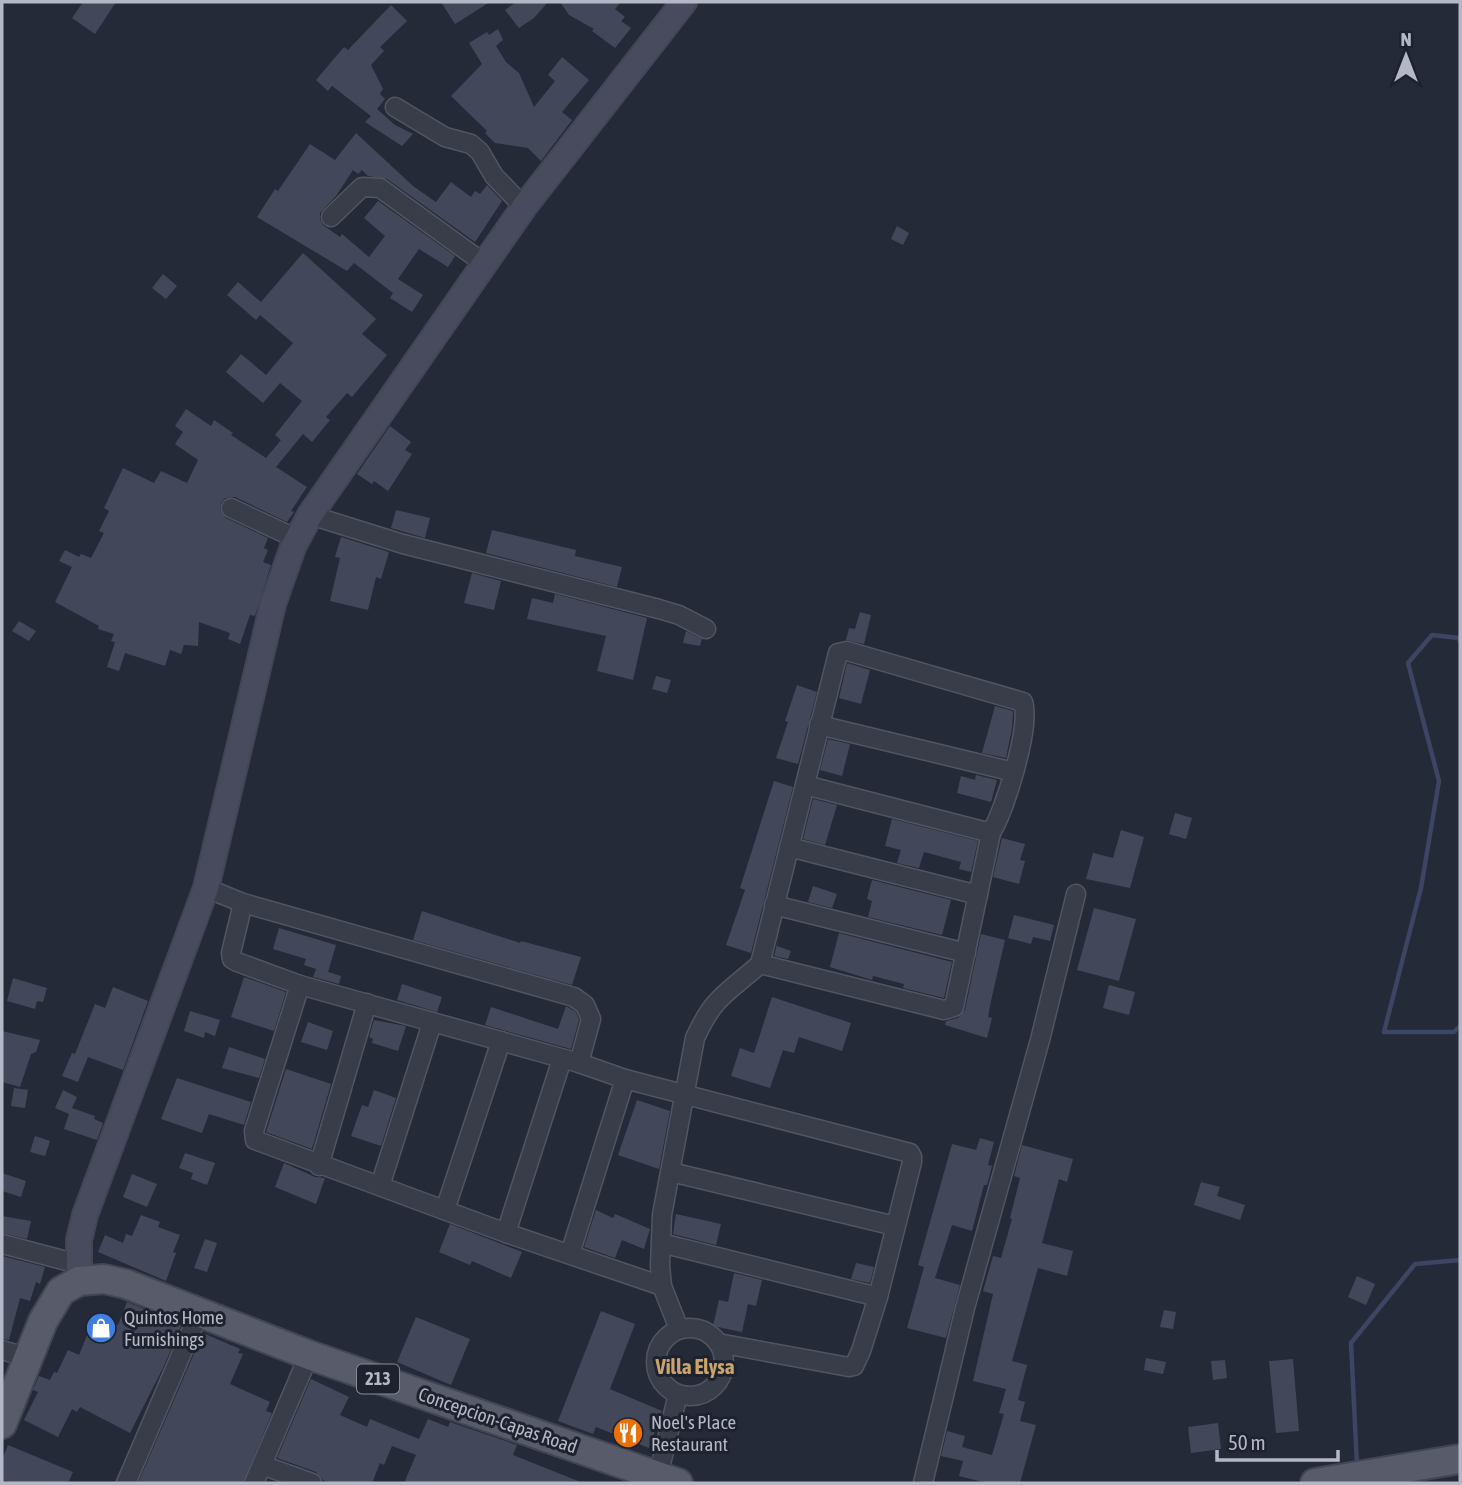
<svg xmlns="http://www.w3.org/2000/svg" width="1462" height="1485" font-family="'Asap Condensed',sans-serif">
  <style>
    .lines { fill: none; stroke-linecap: round; stroke-linejoin: round }
    .stream { stroke: #3c4561; stroke-width: 4.5 }
    .building { fill: #424859 }
    .street-casing { stroke: #515562; stroke-width: 21 }
    .secondary-casing { stroke: #424653; stroke-width: 28 }
    .primary-casing { stroke: #424653; stroke-width: 32 }
    .street { stroke: #393d4a; stroke-width: 18 }
    .secondary { stroke: #474b5d; stroke-width: 24 }
    .primary { stroke: #575b6a; stroke-width: 28 }
    .labels { text-anchor: middle; stroke-width: 6; stroke-linejoin: round; paint-order: stroke }
    .shield { fill: #1e222f; stroke: #878b99; stroke-width: 2 }
    .shield-label { font-size: 18px; font-weight: bold; fill: #b4b8c6 }
    .poi-label { font-size: 19px; fill: #b4b8c6; stroke: #1e222f; text-anchor: start }
    .street-label { font-size: 19px; fill: #b4b8c6; stroke: #1e222f }
    .neighbourhood-label { font-size: 21px; font-weight: bold; fill: #c9a46b; stroke: #1e222f }
  </style>
  <rect width="100%" height="100%" fill="#252a39"/>
  <g class="lines">
    <!-- stream -->
    <g class="stream">
      <polyline points="1460,642 1459,638 1432,635 1408,663 1439,781 1421,888 1384,1032 1454,1032 1460,1026"/>
      <polyline points="1357,1465 1351,1343 1415,1264 1460,1260"/>
    </g>
  </g>
  <!-- building -->
  <g class="building">
    <polygon points="83,2 116,2 95,34 72,18"/>
    <polygon points="441,2 490,2 455,24"/>
    <polygon points="516,2 548,2 534,18 519,28 505,10"/>
    <polygon points="560,2 621,2 615,9 625,17 621,21 631,28 615,48 592,31 594,29 569,15"/>
    <polygon points="391,5 407,21 380,47 384,51 371,65 383,89 380,94 385,99 377,109 395,125 413,134 402,146 365,122 371,116 332,86 328,91 316,80 344,47 348,50"/>
    <polygon points="498,29 503,40 496,46 506,62 519,73 534,107 555,81 548,75 562,57 589,80 562,112 572,120 541,161 528,148 495,143 485,133 487,131 451,96 482,64 469,43 487,32 489,35"/>
    <polygon points="356,133 413,186 436,202 451,182 471,197 475,191 480,194 487,185 502,201 475,242 387,179 368,176 362,170 358,174 353,170 336,196 320,213 320,219 323,225 340,237 342,234 369,257 385,236 364,218 378,201 455,256 448,267 419,249 398,279 423,295 412,312 390,298 393,293 354,263 347,271 257,217 275,189 278,191 310,144 335,160"/>
    <polygon points="897,226 909,233 903,245 891,239"/>
    <polygon points="303,253 376,319 362,334 387,355 352,397 347,393 326,417 330,420 312,442 303,434 276,467 307,487 291,511 294,512 287,522 235,497 225,498 221,503 220,510 226,518 268,538 264,548 268,550 263,562 271,565 255,616 250,615 240,644 228,639 230,633 199,622 198,646 184,645 181,654 170,650 165,666 125,653 119,671 107,667 115,642 111,641 114,634 98,629 99,626 55,602 72,567 59,561 65,550 79,557 81,554 91,558 104,533 99,531 109,511 104,508 123,468 154,483 161,471 187,483 198,460 175,444 183,432 175,426 186,409 211,426 214,420 233,433 231,435 266,458 281,440 275,435 302,401 280,383 263,403 226,372 241,354 266,375 293,343 260,315 256,320 227,295 238,282 261,302"/>
    <polygon points="163,274 177,286 166,299 152,288"/>
    <polygon points="390,426 411,442 405,450 412,454 388,491 374,481 372,484 357,474"/>
    <polygon points="396,510 430,518 425,538 391,528"/>
    <polygon points="492,530 576,550 575,556 622,567 617,587 486,553"/>
    <polygon points="341,537 389,552 381,579 376,577 368,610 330,601 340,558 335,557"/>
    <polygon points="472,573 501,581 494,610 464,603"/>
    <polygon points="555,594 647,618 633,680 597,671 606,636 527,619 532,598 553,603"/>
    <polygon points="860,612 871,615 864,644 846,640 849,628 855,629"/>
    <polygon points="19,621 36,631 29,641 12,631"/>
    <polygon points="686,631 702,639 700,646 683,643"/>
    <polygon points="847,663 870,670 861,704 839,698"/>
    <polygon points="656,676 671,680 667,693 652,689"/>
    <polygon points="797,685 817,692 798,764 776,758 788,722 785,721"/>
    <polygon points="995,706 1013,711 1012,728 1006,758 982,753"/>
    <polygon points="828,739 850,744 842,776 820,770"/>
    <polygon points="976,775 997,780 991,802 957,793 961,776 975,780"/>
    <polygon points="774,781 793,787 751,953 726,945 745,890 740,888"/>
    <polygon points="813,799 837,805 825,845 803,839"/>
    <polygon points="1175,813 1192,818 1186,839 1169,834"/>
    <polygon points="892,819 978,841 971,872 959,869 961,862 924,852 919,868 897,863 901,850 885,846"/>
    <polygon points="1121,830 1144,837 1130,888 1086,879 1093,853 1113,858"/>
    <polygon points="1002,838 1025,844 1020,860 1025,861 1019,884 993,877"/>
    <polygon points="872,880 951,900 942,935 868,917 872,901 867,899"/>
    <polygon points="813,886 837,894 832,908 808,902"/>
    <polygon points="1094,908 1136,919 1119,981 1077,970"/>
    <polygon points="422,911 520,943 521,941 581,957 572,985 413,940"/>
    <polygon points="1014,915 1054,925 1050,941 1033,937 1031,944 1008,938"/>
    <polygon points="279,928 336,945 328,972 341,976 339,984 313,977 316,969 304,965 306,959 273,949"/>
    <polygon points="781,928 777,946 791,951 788,959 774,956"/>
    <polygon points="839,933 952,962 944,998 903,988 904,984 873,976 872,980 830,967"/>
    <polygon points="981,934 1005,940 991,1001 988,1017 992,1018 987,1038 945,1025 946,1021 958,1018 965,1010"/>
    <polygon points="244,977 286,992 274,1031 231,1017"/>
    <polygon points="13,978 47,988 43,1002 37,1001 35,1009 7,1001"/>
    <polygon points="402,984 442,997 437,1012 397,1000"/>
    <polygon points="1109,985 1135,992 1129,1015 1103,1008"/>
    <polygon points="113,987 148,1001 123,1070 88,1057 78,1082 62,1076 72,1053 75,1054 95,1004 105,1008"/>
    <polygon points="772,997 851,1023 842,1051 799,1037 794,1053 783,1050 770,1088 731,1076 740,1048 754,1053"/>
    <polygon points="566,1006 576,1012 579,1020 571,1049 485,1025 491,1007 558,1029"/>
    <polygon points="190,1011 220,1020 215,1036 205,1032 204,1038 184,1031"/>
    <polygon points="374,1020 406,1026 398,1051 372,1043 373,1039 369,1037"/>
    <polygon points="308,1022 333,1031 327,1050 301,1042"/>
    <polygon points="2,1031 40,1040 36,1052 31,1054 20,1087 2,1082"/>
    <polygon points="229,1047 265,1059 259,1078 222,1068"/>
    <polygon points="286,1069 331,1084 312,1149 266,1132"/>
    <polygon points="177,1078 251,1102 244,1125 209,1114 202,1133 161,1119"/>
    <polygon points="14,1088 28,1090 25,1108 11,1106"/>
    <polygon points="63,1090 77,1097 72,1108 95,1116 94,1119 103,1123 97,1140 64,1129 69,1114 55,1108"/>
    <polygon points="374,1090 396,1098 381,1146 351,1136 362,1105 368,1107"/>
    <polygon points="637,1100 670,1111 659,1169 618,1155"/>
    <polygon points="35,1136 50,1141 45,1156 30,1152"/>
    <polygon points="980,1138 994,1142 988,1165 992,1166 987,1185 984,1185 972,1231 952,1225 935,1278 960,1285 946,1338 907,1328 924,1267 918,1265 952,1144 976,1150"/>
    <polygon points="1022,1145 1073,1159 1067,1182 1059,1179 1042,1243 1073,1251 1067,1276 1038,1268 1012,1361 1027,1365 1018,1400 1025,1402 1020,1421 1036,1425 1020,1483 987,1483 959,1476 963,1461 941,1456 947,1431 965,1436 962,1447 992,1455 1004,1414 999,1413 1006,1389 973,1381 993,1294 983,1291 993,1256 1001,1258 1012,1219 1010,1218 1020,1178 1014,1176"/>
    <polygon points="185,1153 215,1163 207,1185 191,1179 193,1173 179,1168"/>
    <polygon points="284,1163 315,1177 325,1178 316,1204 275,1187"/>
    <polygon points="2,1173 26,1181 21,1197 2,1191"/>
    <polygon points="132,1174 157,1184 147,1207 123,1197"/>
    <polygon points="1201,1182 1220,1187 1217,1196 1245,1205 1240,1220 1194,1205"/>
    <polygon points="596,1210 613,1218 615,1214 650,1229 644,1249 622,1240 615,1258 584,1247"/>
    <polygon points="676,1214 721,1224 716,1245 673,1234"/>
    <polygon points="141,1215 160,1222 158,1227 180,1235 173,1252 176,1253 166,1281 98,1252 105,1235 123,1243 126,1234 132,1236"/>
    <polygon points="2,1216 31,1221 27,1239 2,1233"/>
    <polygon points="450,1224 522,1252 511,1278 472,1261 470,1265 439,1252"/>
    <polygon points="205,1239 217,1243 207,1272 194,1268"/>
    <polygon points="2,1256 45,1267 40,1284 36,1282 30,1301 20,1298 9,1340 2,1339"/>
    <polygon points="856,1263 874,1267 870,1283 851,1279"/>
    <polygon points="734,1273 762,1280 756,1306 748,1304 742,1332 713,1326 719,1300 728,1302"/>
    <polygon points="1357,1276 1375,1284 1366,1305 1348,1297"/>
    <polygon points="127,1302 182,1324 163,1368 130,1433 80,1407 77,1412 72,1409 58,1437 24,1420 38,1392 33,1390 39,1376 50,1380 54,1372 57,1373 68,1350 79,1355 95,1316 118,1325"/>
    <polygon points="1164,1310 1176,1312 1173,1329 1160,1327"/>
    <polygon points="601,1311 635,1324 610,1389 662,1411 649,1448 596,1427 593,1434 558,1421"/>
    <polygon points="416,1317 470,1339 451,1385 397,1362"/>
    <polygon points="203,1333 240,1349 238,1353 243,1354 230,1384 270,1402 266,1411 272,1413 243,1483 138,1483"/>
    <polygon points="1146,1358 1166,1362 1163,1374 1144,1370"/>
    <polygon points="1293,1359 1299,1431 1276,1433 1269,1361"/>
    <polygon points="1225,1360 1227,1378 1213,1380 1211,1361"/>
    <polygon points="311,1379 349,1397 340,1415 367,1427 370,1419 419,1439 428,1419 448,1427 450,1422 517,1445 513,1455 583,1483 404,1483 416,1455 392,1446 384,1465 380,1463 372,1483 326,1483 316,1472 277,1458"/>
    <polygon points="1218,1423 1221,1449 1191,1453 1188,1427"/>
    <polygon points="8,1445 73,1472 68,1483 2,1483 2,1460"/>
  </g>
  <g class="lines">
    <!-- street casing -->
    <g class="street-casing">
      <g id="street">
        <polyline points="395,107 445,137 471,144 480,152 494,176 524,207"/>
        <polyline points="331,217 362,187 380,188 485,264"/>
        <polyline points="231,508 297,539"/>
        <polyline points="310,515 403,544 659,609 679,615 706,629"/>
        <polyline points="819,725 1014,772"/>
        <polyline points="805,785 991,833"/>
        <polyline points="789,847 978,895"/>
        <polyline points="206,888 243,903 574,997 585,1005 591,1019 579,1063"/>
        <polyline points="243,903 231,953 232,959 237,962 300,985 579,1063 625,1079 910,1153 912,1157 912,1162 878,1297 861,1351 854,1366 849,1367 718,1343"/>
        <polyline points="774,905 966,953"/>
        <polyline points="300,985 254,1131 255,1140 506,1233 662,1286 679,1329"/>
        <polyline points="319,1166 367,1003"/>
        <polyline points="671,1172 895,1226"/>
        <polyline points="380,1186 432,1023"/>
        <polyline points="445,1210 501,1041"/>
        <polyline points="506,1233 562,1059"/>
        <polyline points="661,1243 878,1297"/>
        <polyline points="2,1244 78,1264"/>
        <polyline points="570,1254 625,1079"/>
        <path d="M662 1286 660 1266 662 1215 695 1038C701 1025 707 1013 716 1003 728 989 746 977 760 964L838 653 847 651 1023 702C1031 727 1005 809 991 833L954 1007 944 1010 760 964"/>
        <circle cx="690" cy="1362" r="34"/>
        <polyline points="2,1350 29,1358"/>
        <polyline points="262,1465 312,1483"/>
        <polyline points="658,1476 678,1394"/>
        <polyline points="126,1483 199,1313"/>
        <polyline points="254,1483 309,1355"/>
        <polyline points="923,1483 965,1308 1040,1040 1076,894"/>
      </g>
    </g>
    <!-- secondary casing -->
    <g class="secondary-casing">
      <polyline id="secondary" points="79,1281 79,1240 85,1215 206,888 273,604 293,547 310,515 524,207 684,2"/>
    </g>
    <!-- primary casing -->
    <g class="primary-casing">
      <g id="primary">
        <polyline points="2,1424 43,1321 61,1291 79,1281 104,1279 126,1284 309,1355 678,1483"/>
        <polyline points="1315,1483 1460,1459"/>
      </g>
    </g>
    <!-- street -->
    <use href="#street" class="street"/>
    <!-- secondary -->
    <use href="#secondary" class="secondary"/>
    <!-- primary -->
    <use href="#primary" class="primary"/>
  </g>
  <!-- icons -->
  <defs>
    <g id="shop-disc" transform="scale(1.575)"><circle r="9.5" fill="#3f7fe0" stroke="#1e222f"/><path d="M-5-2.5h2.3a2.7 3.5 0 0 1 5.4 0H5L5.5 6h-11ZM-1.5-2.5h3a1.5 2.3 0 0 0-3 0Z" fill="#fff"/></g>
    <g id="restaurant-disc" transform="scale(1.575)"><circle r="9.5" fill="#e8710a" stroke="#1e222f"/><path d="M-5-6h1v4h1v-4h1v4h1v-4h1v5L-1.5 .5V6h-2V.5L-5-1ZM5-6V6H3V1.5H1.5Q1.5-4 5-6Z" fill="#fff"/></g>
  </defs>
  <g fill-rule="evenodd">
    <use href="#shop-disc" x="101" y="1328"/>
    <use href="#restaurant-disc" x="628" y="1433"/>
  </g>
  <g class="labels">
    <!-- shield labels -->
    <rect class="shield" x="357" y="1364.5" width="42" height="29" rx="5"/>
    <g class="shield-label">
      <text x="378" y="1385">213</text>
    </g>
    <!-- poi labels -->
    <g class="poi-label">
      <text x="124" y="1324">Quintos Home<tspan x="124" dy="22">Furnishings</tspan></text>
      <text x="651" y="1429">Noel's Place<tspan x="651" dy="22">Restaurant</tspan></text>
    </g>
    <!-- street labels -->
    <g class="street-label">
      <text transform="translate(498 1420) rotate(19)" y="7">Concepcion-Capas Road</text>
    </g>
    <!-- neighbourhood labels -->
    <g class="neighbourhood-label">
      <text x="695" y="1374">Villa Elysa</text>
    </g>
  </g>
  <!-- border -->
  <rect width="1462" height="1485" fill="none" stroke="#b4b8c6" stroke-width="7"/>
  <!-- north arrow -->
  <g transform="translate(1406 56)" stroke="#1e222f" stroke-width="5" paint-order="stroke">
  <path d="M0-5L12 26L0 18L-12 26Z" fill="#b4b8c6"/>
  <text y="-10" font-size="19" font-weight="bold" text-anchor="middle" fill="#b4b8c6">N</text>
  </g>
  <!-- scale -->
  <path d="M1217 1450v10h121v-10" fill="none" stroke="#b4b8c6" stroke-width="3.5"/>
  <text x="1228" y="1450" font-size="21" fill="#b4b8c6" stroke="#1e222f" stroke-width="5" paint-order="stroke">50 m</text>
</svg>
